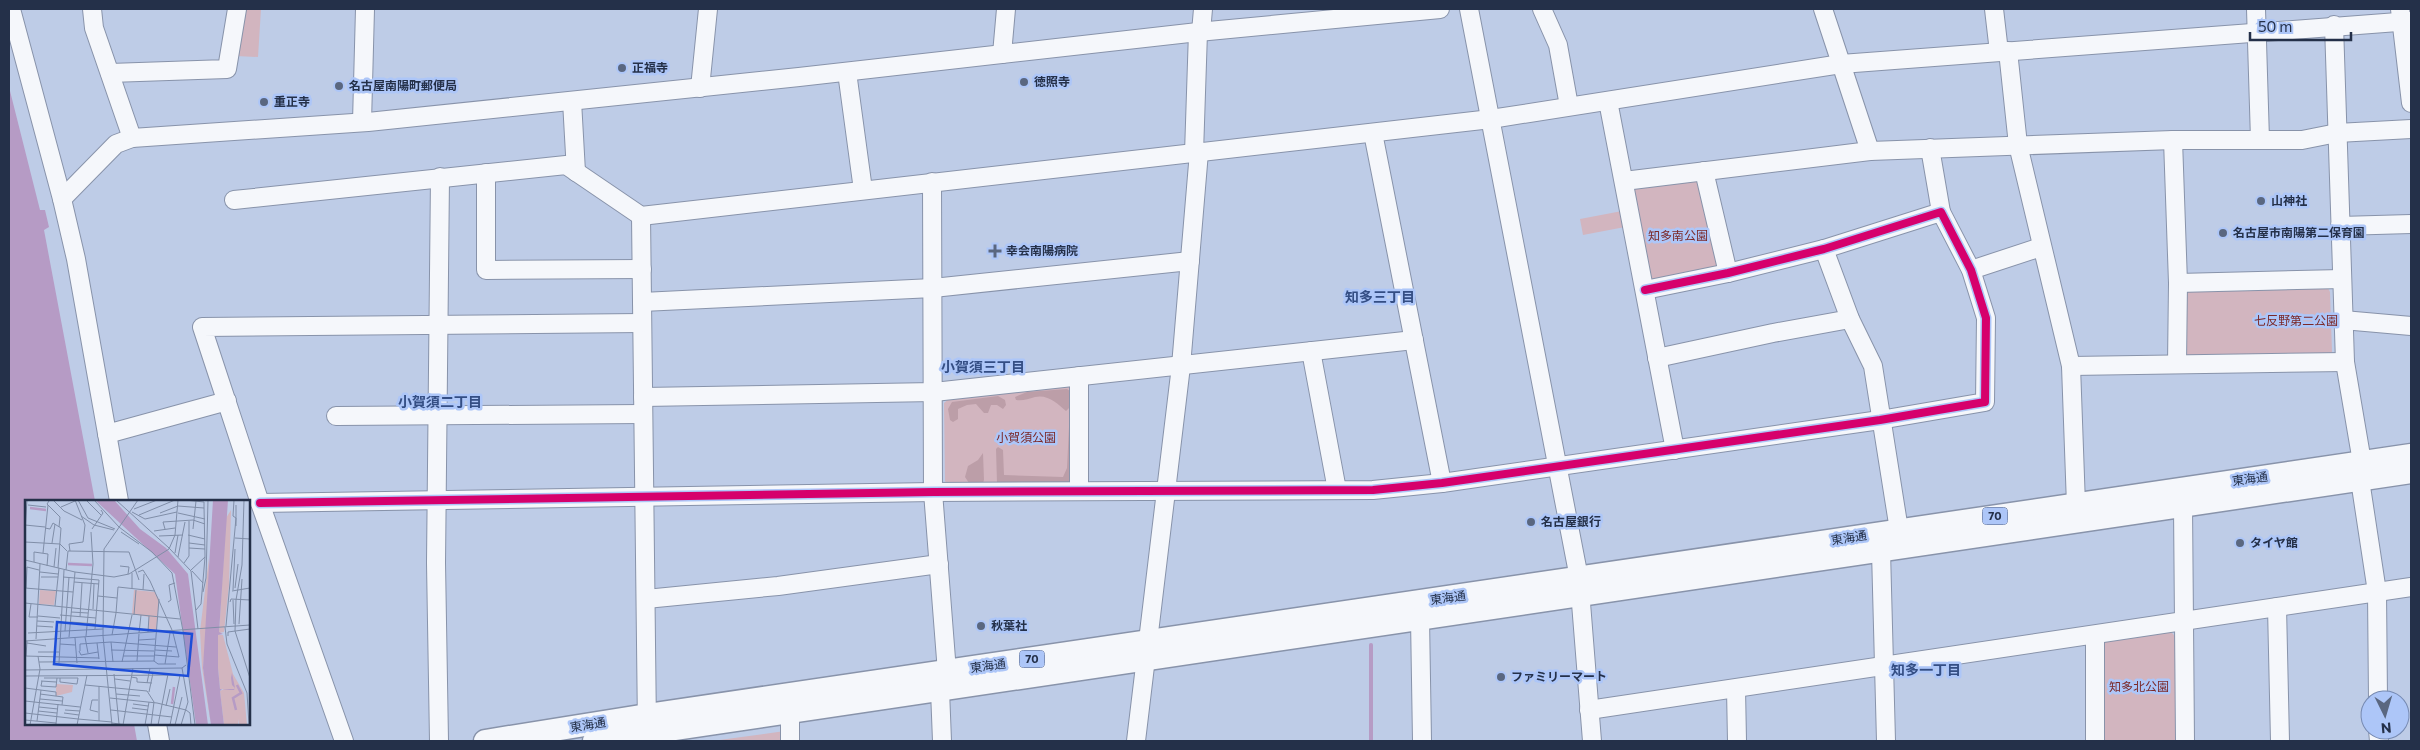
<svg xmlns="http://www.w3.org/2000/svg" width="2420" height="750" font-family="Commissioner,'Noto Sans JP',sans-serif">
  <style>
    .green { fill: #d2b5bf }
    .forest { fill: #bc9ea8 }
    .water { fill: #b69bc5 }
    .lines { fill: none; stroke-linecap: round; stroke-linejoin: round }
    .stream { stroke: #b69bc5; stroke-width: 4 }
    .minor-casing { stroke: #8893aa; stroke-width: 20 }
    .major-casing { stroke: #8893aa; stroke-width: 25 }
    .minor { stroke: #f5f7fb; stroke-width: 18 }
    .major { stroke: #f5f7fb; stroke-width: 22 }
    .cycleway-casing { stroke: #adc6f8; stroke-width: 11 }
    .cycleway { stroke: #d6006c; stroke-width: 8 }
    .poi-dot { fill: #5a6780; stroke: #adc6f8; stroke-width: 2 }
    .labels { text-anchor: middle; stroke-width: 5; stroke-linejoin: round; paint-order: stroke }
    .shield { fill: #adc6f8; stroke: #4d5d7e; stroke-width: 1 }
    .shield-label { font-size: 11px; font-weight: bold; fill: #243049 }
    .poi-label { font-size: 12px; font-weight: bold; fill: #243049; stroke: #adc6f8; text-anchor: start }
    .park-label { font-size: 12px; fill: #7b2929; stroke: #adc6f8 }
    .street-label { font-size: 12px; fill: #243049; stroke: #adc6f8 }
    .neighbourhood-label { font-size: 14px; font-weight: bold; fill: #344e84; stroke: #adc6f8 }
    .inset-river { fill: none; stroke: #b69bc5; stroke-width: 2.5 }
    .inset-road { fill: none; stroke: #808ea8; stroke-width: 1 }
    .view { fill: #1d4ed8; fill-opacity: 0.15; stroke: #1d4ed8; stroke-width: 2.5 }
    .inset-edge { fill: none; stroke: #243049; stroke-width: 2.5 }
  </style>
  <rect width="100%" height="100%" fill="#becce7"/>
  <!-- green -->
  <g class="green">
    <polygon points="244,9 261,9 258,57 236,56"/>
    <polygon points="1697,180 1720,263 1717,269 1655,281 1649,276 1633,191 1637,186"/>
    <polygon points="1622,211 1625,227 1583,235 1580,219"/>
    <polygon points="2327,286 2330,292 2332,352 2329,355 2188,357 2184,352 2184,294 2190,291"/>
    <polygon points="1070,385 1074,389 1074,481 1069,486 948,485 945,481 944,403 951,397"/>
    <polygon points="2171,632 2175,636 2175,741 2103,741 2103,647 2106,641"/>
    <polygon points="785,731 786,741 712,741"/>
  </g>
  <!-- forest -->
  <g class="forest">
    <path d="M1067 389 1070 391 1071 406 1066 411C1058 404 1048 394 1035 397 1028 399 1023 401 1016 400L1015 397 1027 392Z"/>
    <polygon points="998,396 1005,400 1006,405 1003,409 997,405 991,405 988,413 984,413 976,404 967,405 958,409 958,419 953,422 950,420 948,409 952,402"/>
    <polygon points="1069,427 1071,427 1072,481 1069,484 997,483 996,449 998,447 1003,450 1004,475 1063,477 1067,468"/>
    <polygon points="983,453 984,480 983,483 969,483 965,477 968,466 978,460"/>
  </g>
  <!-- water -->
  <polygon class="water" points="9,87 40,210 45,210 49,227 44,230 95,501 26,501 26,724 134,724 137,741 9,741"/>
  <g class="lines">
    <!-- stream -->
    <polyline class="stream" points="1371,741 1371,645"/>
    <!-- minor casing -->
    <g class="minor-casing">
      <g id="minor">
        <polyline points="11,9 62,199 76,259 119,501"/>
        <polyline points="92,9 94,28 132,138"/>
        <polyline points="1469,9 1579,578 1592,741"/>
        <polyline points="1542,9 1558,45 1569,106"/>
        <polyline points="1823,9 1870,151"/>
        <polyline points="1994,9 1999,52"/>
        <polyline points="2256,9 2260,140"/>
        <polyline points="2400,9 2411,103"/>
        <polyline points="2334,25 2345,362 2362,462 2360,480 2377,592 2378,700"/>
        <polyline points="1201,32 1203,9"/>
        <polyline points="2008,51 2018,145 2071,366 2076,505"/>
        <polyline points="1002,54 1006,9"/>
        <polyline points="847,72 863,190"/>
        <polyline points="110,73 227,69 237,9"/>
        <polyline points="700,88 708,9"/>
        <polyline points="572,101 576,172"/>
        <polyline points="1608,101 1675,450"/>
        <polyline points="362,122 365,9"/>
        <polyline points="1373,133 1442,483"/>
        <polyline points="2173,140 2178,283 2177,364"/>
        <polyline points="1930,148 1941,212"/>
        <polyline points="1194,153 1198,32"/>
        <polyline points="1704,171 1728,273"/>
        <polyline points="486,173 486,270 642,269"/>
        <polyline points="1624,181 1870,151 2173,140 2302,140 2337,133 2411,129"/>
        <polyline points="932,182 933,492 947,672"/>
        <polyline points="62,199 116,144 132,138 368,122 799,77 1198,32 1440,9"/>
        <polyline points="234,200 566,165 641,216 1491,119 1841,64 2411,21"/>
        <polyline points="641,216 647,728"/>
        <polyline points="2340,226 2411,224"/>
        <polyline points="1824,249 1850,319 1873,366 1899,530"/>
        <polyline points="1971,270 2041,247"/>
        <polyline points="2178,283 2342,279"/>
        <polyline points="642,302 933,288 1190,261"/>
        <polyline points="2343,320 2411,326"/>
        <polyline points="1311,351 1337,490"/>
        <polyline points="1657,358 1773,333 1850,319"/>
        <polyline points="2071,366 2345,362"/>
        <polyline points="1079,376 1079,491"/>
        <polyline points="643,397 934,392 1414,340"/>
        <polyline points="336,416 643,414"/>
        <polyline points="107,434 227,401"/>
        <polyline points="260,503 933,492 1373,490 1442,483 1880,420 1985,402 1986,318 1971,270 1941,212 1824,249 1728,273 1645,290"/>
        <polyline points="2183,506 2185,741"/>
        <polyline points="1881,551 1886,741"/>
        <polyline points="646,599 778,586 939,564"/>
        <polyline points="2277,607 2280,741"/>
        <polyline points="1420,618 1422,741"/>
        <polyline points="2095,635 2095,741"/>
        <polyline points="1736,689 1737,741"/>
        <polyline points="940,690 942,741"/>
        <polyline points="1589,710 2411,587"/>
        <polyline points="790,712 790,741"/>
        <polyline points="157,724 160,741"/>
        <polyline points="2378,730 2379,741"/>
        <polyline points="344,741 260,503 202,327 642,323"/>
        <polyline points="439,741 436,563 440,177"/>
        <polyline points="1136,741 1181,366 1199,152"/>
      </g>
    </g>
    <!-- major casing -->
    <g class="major-casing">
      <g id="major">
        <polyline points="485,741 647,715 2411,455"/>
        <polyline points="594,741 2411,472"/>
      </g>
    </g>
    <!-- minor -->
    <use href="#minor" class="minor"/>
    <!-- major -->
    <use href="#major" class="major"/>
    <!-- cycleway casing -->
    <g class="cycleway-casing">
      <polyline id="cycleway" points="260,503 933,492 1373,490 1442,483 1880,420 1985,402 1986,318 1971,270 1941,212 1824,249 1728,273 1645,290"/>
    </g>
    <!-- cycleway -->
    <use href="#cycleway" class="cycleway"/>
  </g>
  <!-- markers -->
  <g class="poi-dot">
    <circle cx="622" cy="68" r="5"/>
    <circle cx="1024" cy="82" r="5"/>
    <circle cx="339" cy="86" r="5"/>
    <circle cx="264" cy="102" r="5"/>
    <circle cx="2261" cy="201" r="5"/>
    <circle cx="2223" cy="233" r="5"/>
    <path d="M992.5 243.5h5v5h5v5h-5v5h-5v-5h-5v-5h5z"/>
    <circle cx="1531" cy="522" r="5"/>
    <circle cx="2240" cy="543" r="5"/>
    <circle cx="981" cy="626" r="5"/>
    <circle cx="1501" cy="677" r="5"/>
  </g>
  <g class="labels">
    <!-- shield labels -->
    <g class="shield">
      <rect x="1982.5" y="507.5" width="25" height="17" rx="4"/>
      <rect x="1019.5" y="650.5" width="25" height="17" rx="4"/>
    </g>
    <g class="shield-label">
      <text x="1995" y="520">70</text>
      <text x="1032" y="663">70</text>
    </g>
    <!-- poi labels -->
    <g class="poi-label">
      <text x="632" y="72">正福寺</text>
      <text x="1034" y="86">徳照寺</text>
      <text x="349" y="90">名古屋南陽町郵便局</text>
      <text x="274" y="106">重正寺</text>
      <text x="2271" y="205">山神社</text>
      <text x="2233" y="237">名古屋市南陽第二保育園</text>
      <text x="1006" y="255">幸会南陽病院</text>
      <text x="1541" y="526">名古屋銀行</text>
      <text x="2250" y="547">タイヤ館</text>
      <text x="991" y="630">秋葉社</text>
      <text x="1511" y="681">ファミリーマート</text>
    </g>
    <!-- park labels -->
    <g class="park-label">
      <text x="1678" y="240">知多南公園</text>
      <text x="2296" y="325">七反野第二公園</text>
      <text x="1026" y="442">小賀須公園</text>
      <text x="2139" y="691">知多北公園</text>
    </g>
    <!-- street labels -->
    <g class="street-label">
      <text transform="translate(2250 479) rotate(-8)" y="4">東海通</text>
      <text transform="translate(1849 538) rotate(-9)" y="4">東海通</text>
      <text transform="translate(1448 598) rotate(-8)" y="4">東海通</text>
      <text transform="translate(988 666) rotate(-8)" y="4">東海通</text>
      <text transform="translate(588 725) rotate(-9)" y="4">東海通</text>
    </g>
    <!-- neighbourhood labels -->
    <g class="neighbourhood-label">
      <text x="1380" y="302">知多三丁目</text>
      <text x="983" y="372">小賀須三丁目</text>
      <text x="440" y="407">小賀須二丁目</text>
      <text x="1926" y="675">知多一丁目</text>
    </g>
  </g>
  <!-- overview -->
  <g transform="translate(25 500)">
    <rect width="225" height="225" fill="#becce7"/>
    <path d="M206 10 204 85 199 132 194 133 201 18ZM184 58V99L178 169 181 182 186 225 177 168 175 131ZM15 90 31 91 29 105 14 104ZM109 90 130 92 134 99 131 131H123L124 117 107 114ZM193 135H198L208 174 219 193 222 225H214V219L213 225H199L195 191 199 189H195L193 168ZM31 184 48 185 47 192 31 196Z" fill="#d2b5bf"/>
    <path d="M70 0H89L115 29 141 48 163 74 183 225H171L150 74ZM188 0H203L194 132 198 134 193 135V168L195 189H209L210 188 207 185 206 178 207 173 210 188 209 190H205L197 189 195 191 199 225H186L178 168Z" fill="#b69bc5"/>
    <path class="inset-river" d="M5 8 21 10M43 64 67 65M147 204 149 187M211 210 208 198 216 193 212 185"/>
    <path class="inset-road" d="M28 0 39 11 57 20M53 0 63 18 90 29M69 0 94 27 127 52 147 73 158 131M91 0 144 48M160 0 179 2V6L180 57 166 70M219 0 217 65 211 100 210 131 225 178M24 1 22 4 35 17 34 27M62 1 76 15M3 5 21 7M211 5V26M153 6 179 8M36 7 50 1M109 9 132 0M107 12 120 19 152 12M135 13 153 6M153 13 180 19M114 15 150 0M56 16 69 25 89 30M0 25 20 27M20 28 25 29 28 23 36 28 33 68M67 29 78 13 76 10M140 29 138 22 168 20 180 24M168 29 171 1M0 31 2 0M129 31 150 28M96 32 114 44M163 35 180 39M134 36 158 35M210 38 225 39M0 42 35 44 42 51M27 43 30 24M164 43 180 45M144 48 166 71M164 48 180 49M45 51 44 44 58 42 60 25 50 0M18 53 23 5M150 53 153 35M153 57 160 22M0 60 50 72 89 77 104 74 144 49 150 35 153 0M9 62V52L23 54 22 66M159 63 164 56V21M95 66 104 67 103 74M29 67 31 48M41 70 43 51 104 52 114 80M166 71 173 129M167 71 178 83M15 72 33 74M113 72 118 70 125 81 147 130M107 73V89M16 77H33M38 77 74 80 70 129M49 82 74 84M0 88 48 92M1 88 2 67 14 70M210 88 213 64M118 90 119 74M208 90 210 49M207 91 225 88M178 92 181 78 183 0M73 96 92 98M208 100 209 124M143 102 146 100 144 85 150 83M205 102 206 99 225 100M0 103 155 119M6 104 4 117H13M30 106 34 68M68 109 69 84M171 110 176 104 180 57M46 112 63 113M91 113 93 87 130 91M35 115 71 118M109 115 111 90M13 116 35 118M55 117 57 83M12 121 29 122M46 122 70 124M214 124 217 79M12 126 28 127M201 126 211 18 208 16 209 0M200 127 202 144 222 193 224 225M40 131 44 77M158 131 170 225M123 132 124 116M3 133 78 129M114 133 116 115M87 135 91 113M61 136 68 64 66 32M203 136V132L225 129M44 137 50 72M60 137 63 153M50 138 52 163M11 139 15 64M114 140 130 139M0 141 225 125M86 142 88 162M2 143 21 146M72 143 74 159M35 144 50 145M86 150 129 151M130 150 147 151M54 151 56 155 73 152M55 151V144L86 142 151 147M13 152H34M129 155 154 157 148 133M0 156 74 158M1 156 2 141M98 156H129M112 161 114 134M129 161 134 99M14 162 129 161 133 164H151M97 162 107 115M34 163 39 70M140 164 145 133M0 170 157 168 161 165M89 174 94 224M0 176 155 175 145 225M106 177 112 178V182L127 183M19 178H53M35 178V182L52 184 53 178M90 179 105 181M16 181 31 182M17 181 16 186 31 187 32 178M122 183 125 168M60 185 122 191 129 202 126 225M74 186V221M0 188 31 192V196M124 192 128 173M15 194 38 197 37 205M91 194 115 196M85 198 132 203 161 210 165 213 166 225M15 199 37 201M73 200H67L65 210 73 212M0 201 55 207M108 204 123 206M141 206 145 189M14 207 33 209M107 208 123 210M40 210 55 211M86 210 147 217M13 211 32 213M0 213 53 219M39 213 54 215M53 219 87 222M0 220 31 223M12 221 16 190M87 223 102 225M31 224 33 204M5 225 15 169 13 156M52 225 62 175M87 225 78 136 79 49 113 0M98 225 108 168M120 225 124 202M133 225 143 174M150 225 157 197M156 225 163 202 157 168"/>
    <path class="view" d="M32 122 167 134 163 176 29 164Z"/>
    <rect width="225" height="225" class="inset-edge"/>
  </g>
  <!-- border -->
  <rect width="2420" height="750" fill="none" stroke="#243049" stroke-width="20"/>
  <!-- north arrow -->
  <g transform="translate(2385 715) rotate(175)"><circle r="24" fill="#adc6f8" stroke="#768ab2"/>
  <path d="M0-4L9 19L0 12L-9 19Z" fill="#5a6780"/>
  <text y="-8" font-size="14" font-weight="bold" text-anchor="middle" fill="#243049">N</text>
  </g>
  <!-- scale -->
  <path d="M2250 32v8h101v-8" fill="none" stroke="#243049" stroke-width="2.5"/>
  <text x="2258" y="32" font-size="15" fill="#243049" stroke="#adc6f8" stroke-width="4" paint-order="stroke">50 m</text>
</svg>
